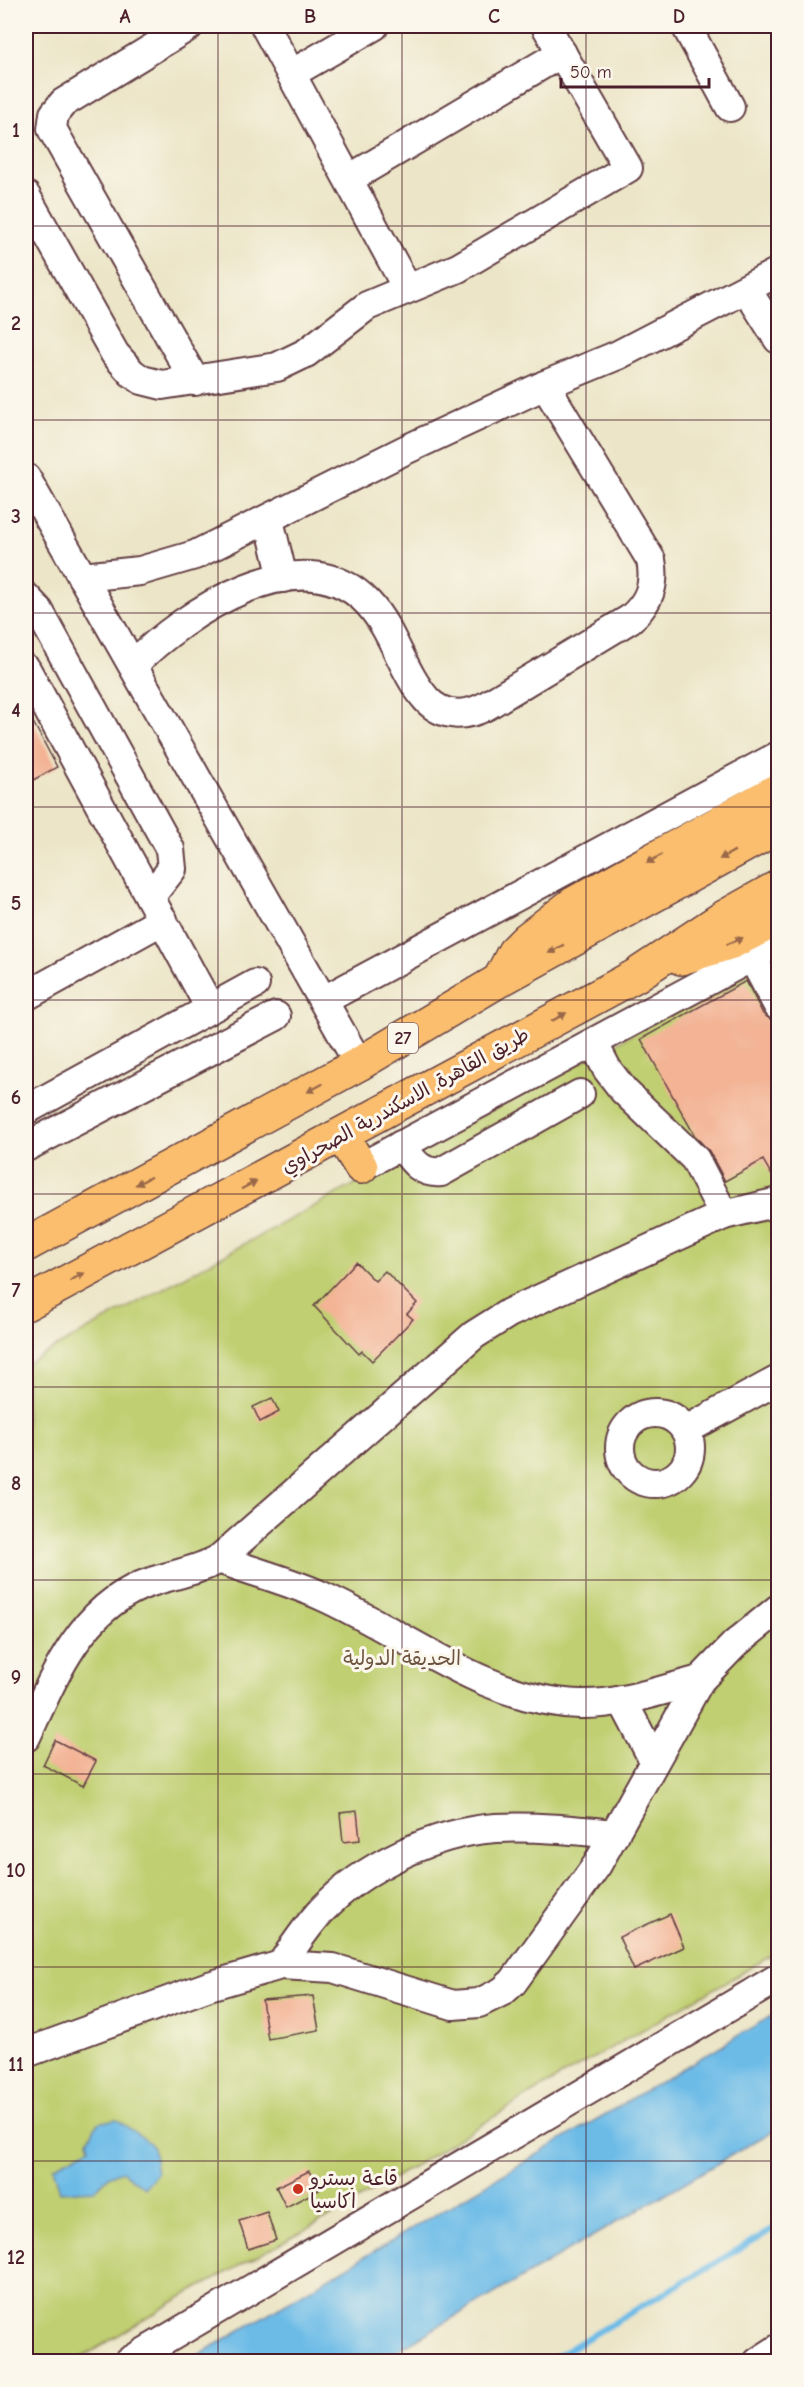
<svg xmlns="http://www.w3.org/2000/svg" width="804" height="2387" font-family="'Comic Neue','Playpen Sans Arabic',sans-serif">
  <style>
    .green { fill: #c0cf71; stroke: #85774e; stroke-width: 1.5 }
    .water { fill: #6cbbe7; stroke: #5b6d89; stroke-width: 1.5 }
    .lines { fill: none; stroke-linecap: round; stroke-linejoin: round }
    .stream { stroke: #6cbbe7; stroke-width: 6 }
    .building { fill: #f3b394 }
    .minor-casing { stroke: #623d42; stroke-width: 32 }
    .highway-casing { stroke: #623d42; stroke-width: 36 }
    .minor { stroke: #fff; stroke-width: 28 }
    .highway { stroke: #fabe6e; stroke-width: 33 }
    .oneway { fill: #996749 }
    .grid { fill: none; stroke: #4a1f2b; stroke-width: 1.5; stroke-opacity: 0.55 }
    .poi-dot { fill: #c8321e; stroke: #fbf7ec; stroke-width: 2 }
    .labels { text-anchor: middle; stroke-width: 6; stroke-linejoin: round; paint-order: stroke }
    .shield { fill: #fbf7ec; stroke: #7f6065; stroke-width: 1.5 }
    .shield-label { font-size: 18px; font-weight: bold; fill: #4a1f2b }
    .street-label { font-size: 20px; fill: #4a1f2b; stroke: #fbf7ec }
    .park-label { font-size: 20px; fill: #6d5440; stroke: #fbf7ec }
    .poi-label { font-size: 20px; fill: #4a1f2b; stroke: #fbf7ec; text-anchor: start }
    .neatline { fill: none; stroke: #4a1f2b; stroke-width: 2 }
    .grid-label { font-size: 20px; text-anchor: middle; font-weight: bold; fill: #4a1f2b }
  </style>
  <rect width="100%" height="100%" fill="#fbf7ec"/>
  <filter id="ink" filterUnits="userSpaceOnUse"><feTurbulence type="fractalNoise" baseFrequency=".0167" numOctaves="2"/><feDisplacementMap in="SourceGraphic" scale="12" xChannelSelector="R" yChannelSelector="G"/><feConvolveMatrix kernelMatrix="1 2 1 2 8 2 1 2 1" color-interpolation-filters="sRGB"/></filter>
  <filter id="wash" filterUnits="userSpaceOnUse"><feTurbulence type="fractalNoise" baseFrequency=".008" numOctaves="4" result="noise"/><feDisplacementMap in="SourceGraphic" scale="24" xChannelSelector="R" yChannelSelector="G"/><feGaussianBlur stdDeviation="1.35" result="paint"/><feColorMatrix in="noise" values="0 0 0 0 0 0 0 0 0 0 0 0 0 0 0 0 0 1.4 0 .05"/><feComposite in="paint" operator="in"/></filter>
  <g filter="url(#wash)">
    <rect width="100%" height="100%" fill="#ece5c7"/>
    <!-- green -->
    <path class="green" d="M778 955V1952L546 2085 340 2211 180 2298 74 2362 26 2361V1364C275 1225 528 1092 778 955Z"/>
    <!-- water -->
    <g class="water">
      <polygon points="778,2012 778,2128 379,2361 188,2361"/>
      <polygon points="116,2119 150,2143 153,2148 157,2173 144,2188 123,2171 110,2175 95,2190 60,2192 53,2167 90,2148 88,2140 98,2123"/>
    </g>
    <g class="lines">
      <!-- stream -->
      <polyline class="stream" points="547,2362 778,2226"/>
    </g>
    <g id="blocks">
      <!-- building -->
      <g class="building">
        <polygon points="26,709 57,767 26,784"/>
        <polygon points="746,981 763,1014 773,1021 778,1031 778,1186 763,1160 725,1181 709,1151 695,1136 641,1039"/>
        <polygon points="356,1262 375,1281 385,1271 417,1303 407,1314 413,1319 372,1361 362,1351 359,1354 314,1306"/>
        <polygon points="272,1398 279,1412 260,1422 253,1407"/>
        <polygon points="55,1740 96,1761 83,1786 43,1765"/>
        <polygon points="357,1811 360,1840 343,1842 340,1813"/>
        <polygon points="670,1914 684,1947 634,1970 619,1937"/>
        <polygon points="313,1996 319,2030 268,2039 262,2000"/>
        <polygon points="309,2171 319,2190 286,2207 276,2187"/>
        <polygon points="267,2212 276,2240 248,2249 239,2221"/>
      </g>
    </g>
  </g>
  <g filter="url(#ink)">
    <use href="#blocks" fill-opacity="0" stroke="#623d42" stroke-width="1.5"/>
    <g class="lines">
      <!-- minor casing -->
      <g class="minor-casing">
        <g id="minor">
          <polyline points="189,26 63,103 54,114 52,129 195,381"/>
          <polyline points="265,26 407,288"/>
          <polyline points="686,26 730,107"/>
          <polyline points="291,74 374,26"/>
          <polyline points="349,179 562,53"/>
          <polyline points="26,196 115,354 132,373 142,380 162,385 277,367 306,353 367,306 458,268 628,168 546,26"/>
          <polyline points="747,290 778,339"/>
          <polyline points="26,478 359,1064"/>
          <polyline points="269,520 283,578"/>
          <polyline points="82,577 140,571 195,555 403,451 545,385 618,355 778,272"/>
          <polyline points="26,597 39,611 170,849 172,869 150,897"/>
          <path d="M133 665C183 614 303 533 368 603 394 631 402 672 427 700 443 717 466 717 486 706L630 619C649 603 656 585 651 560L545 385"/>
          <polyline points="26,669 210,1008"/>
          <polyline points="752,957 778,1006"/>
          <polyline points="26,996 163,920"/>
          <polyline points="324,1000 778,756"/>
          <polyline points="594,1044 607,1069 624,1091 695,1159 724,1215"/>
          <polyline points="26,1110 255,984"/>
          <path d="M401 1145C412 1160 420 1174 441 1172L580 1094"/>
          <polyline points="26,1147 276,1016"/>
          <polyline points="361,1167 778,943"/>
          <circle cx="655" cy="1448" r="35"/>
          <polyline points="686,1430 778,1380"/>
          <path d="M219 1559C253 1572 289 1581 322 1596 405 1633 485 1701 580 1704 621 1705 661 1690 700 1680"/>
          <polyline points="622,1700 654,1761"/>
          <path d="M26 1737C53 1679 78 1613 140 1586 166 1575 194 1573 219 1559L474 1335 509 1313 724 1215 778 1202"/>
          <path d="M281 1965C294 1946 306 1927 322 1910 364 1866 435 1832 496 1828 536 1826 575 1830 615 1834"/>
          <polyline points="26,2053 209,1986 281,1965 333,1968 453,2005 479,2003 503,1991 513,1982 597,1865 700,1680 735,1644 778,1609"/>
          <polyline points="128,2362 778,1978"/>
          <polyline points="758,2362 778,2349"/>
        </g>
      </g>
      <!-- highway casing -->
      <g class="highway-casing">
        <g id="highway">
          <polyline points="681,958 732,942 778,919"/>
          <polyline points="502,975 514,952 527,939 573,904 778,790"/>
          <polyline points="342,1136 361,1167"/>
          <polyline points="26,1245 359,1064 498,981 778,827"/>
          <polyline points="26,1304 635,976 721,919 778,887"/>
        </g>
      </g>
      <!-- minor -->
      <use href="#minor" class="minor"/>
      <!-- highway -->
      <use href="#highway" class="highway"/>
    </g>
    <!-- one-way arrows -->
    <defs><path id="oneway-solid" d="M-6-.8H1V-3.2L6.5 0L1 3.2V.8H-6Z" transform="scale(1.5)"/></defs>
    <g class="oneway">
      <use href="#oneway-solid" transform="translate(727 855) rotate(151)"/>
      <use href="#oneway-solid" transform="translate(654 859) rotate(151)"/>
      <use href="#oneway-solid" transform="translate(735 941) rotate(-22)"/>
      <use href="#oneway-solid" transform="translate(556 949) rotate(151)"/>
      <use href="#oneway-solid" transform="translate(559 1017) rotate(-29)"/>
      <use href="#oneway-solid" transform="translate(315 1088) rotate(152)"/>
      <use href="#oneway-solid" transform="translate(143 1181) rotate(152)"/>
      <use href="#oneway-solid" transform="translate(249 1185) rotate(-28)"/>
      <use href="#oneway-solid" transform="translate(77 1277) rotate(-28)"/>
    </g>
  </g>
  <!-- grid -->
  <path class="grid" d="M218 26V2362M402 26V2362M586 26V2362M26 226H778M26 420H778M26 613H778M26 807H778M26 1000H778M26 1194H778M26 1387H778M26 1580H778M26 1774H778M26 1967H778M26 2161H778"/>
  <!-- markers -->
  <circle class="poi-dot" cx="298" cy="2189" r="6"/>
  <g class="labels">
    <!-- shield labels -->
    <rect class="shield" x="388" y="1023" width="30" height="30" rx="4.5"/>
    <g class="shield-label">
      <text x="403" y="1044">27</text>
    </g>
    <!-- street labels -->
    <g class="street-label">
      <text transform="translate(405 1100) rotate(-29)" y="7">طريق القاهرة, الاسكندرية الصحراوي</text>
    </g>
    <!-- park labels -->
    <g class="park-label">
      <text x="402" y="1665">الحديقة الدولية</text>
    </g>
    <!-- poi labels -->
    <g class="poi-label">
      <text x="310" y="2185">قاعة بسترو<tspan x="310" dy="23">اكاسيا</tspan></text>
    </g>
  </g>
  <!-- margin -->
  <rect width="804" height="2387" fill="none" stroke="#fbf7ec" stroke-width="66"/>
  <!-- scale -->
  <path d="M561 78v9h148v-9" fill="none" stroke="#4a1f2b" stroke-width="3"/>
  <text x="570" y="78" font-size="18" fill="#4a1f2b" stroke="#fbf7ec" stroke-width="4.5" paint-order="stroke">50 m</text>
  <rect x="33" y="33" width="738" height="2321" class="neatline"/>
  <g class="grid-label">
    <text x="125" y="23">A</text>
    <text x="310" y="23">B</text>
    <text x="494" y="23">C</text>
    <text x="679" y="23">D</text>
    <text x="16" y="137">1</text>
    <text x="16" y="330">2</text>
    <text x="16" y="523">3</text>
    <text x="16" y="717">4</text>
    <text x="16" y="910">5</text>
    <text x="16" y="1104">6</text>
    <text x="16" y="1297">7</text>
    <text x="16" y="1490">8</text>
    <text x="16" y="1684">9</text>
    <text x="16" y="1877">10</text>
    <text x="16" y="2071">11</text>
    <text x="16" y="2264">12</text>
  </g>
</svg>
